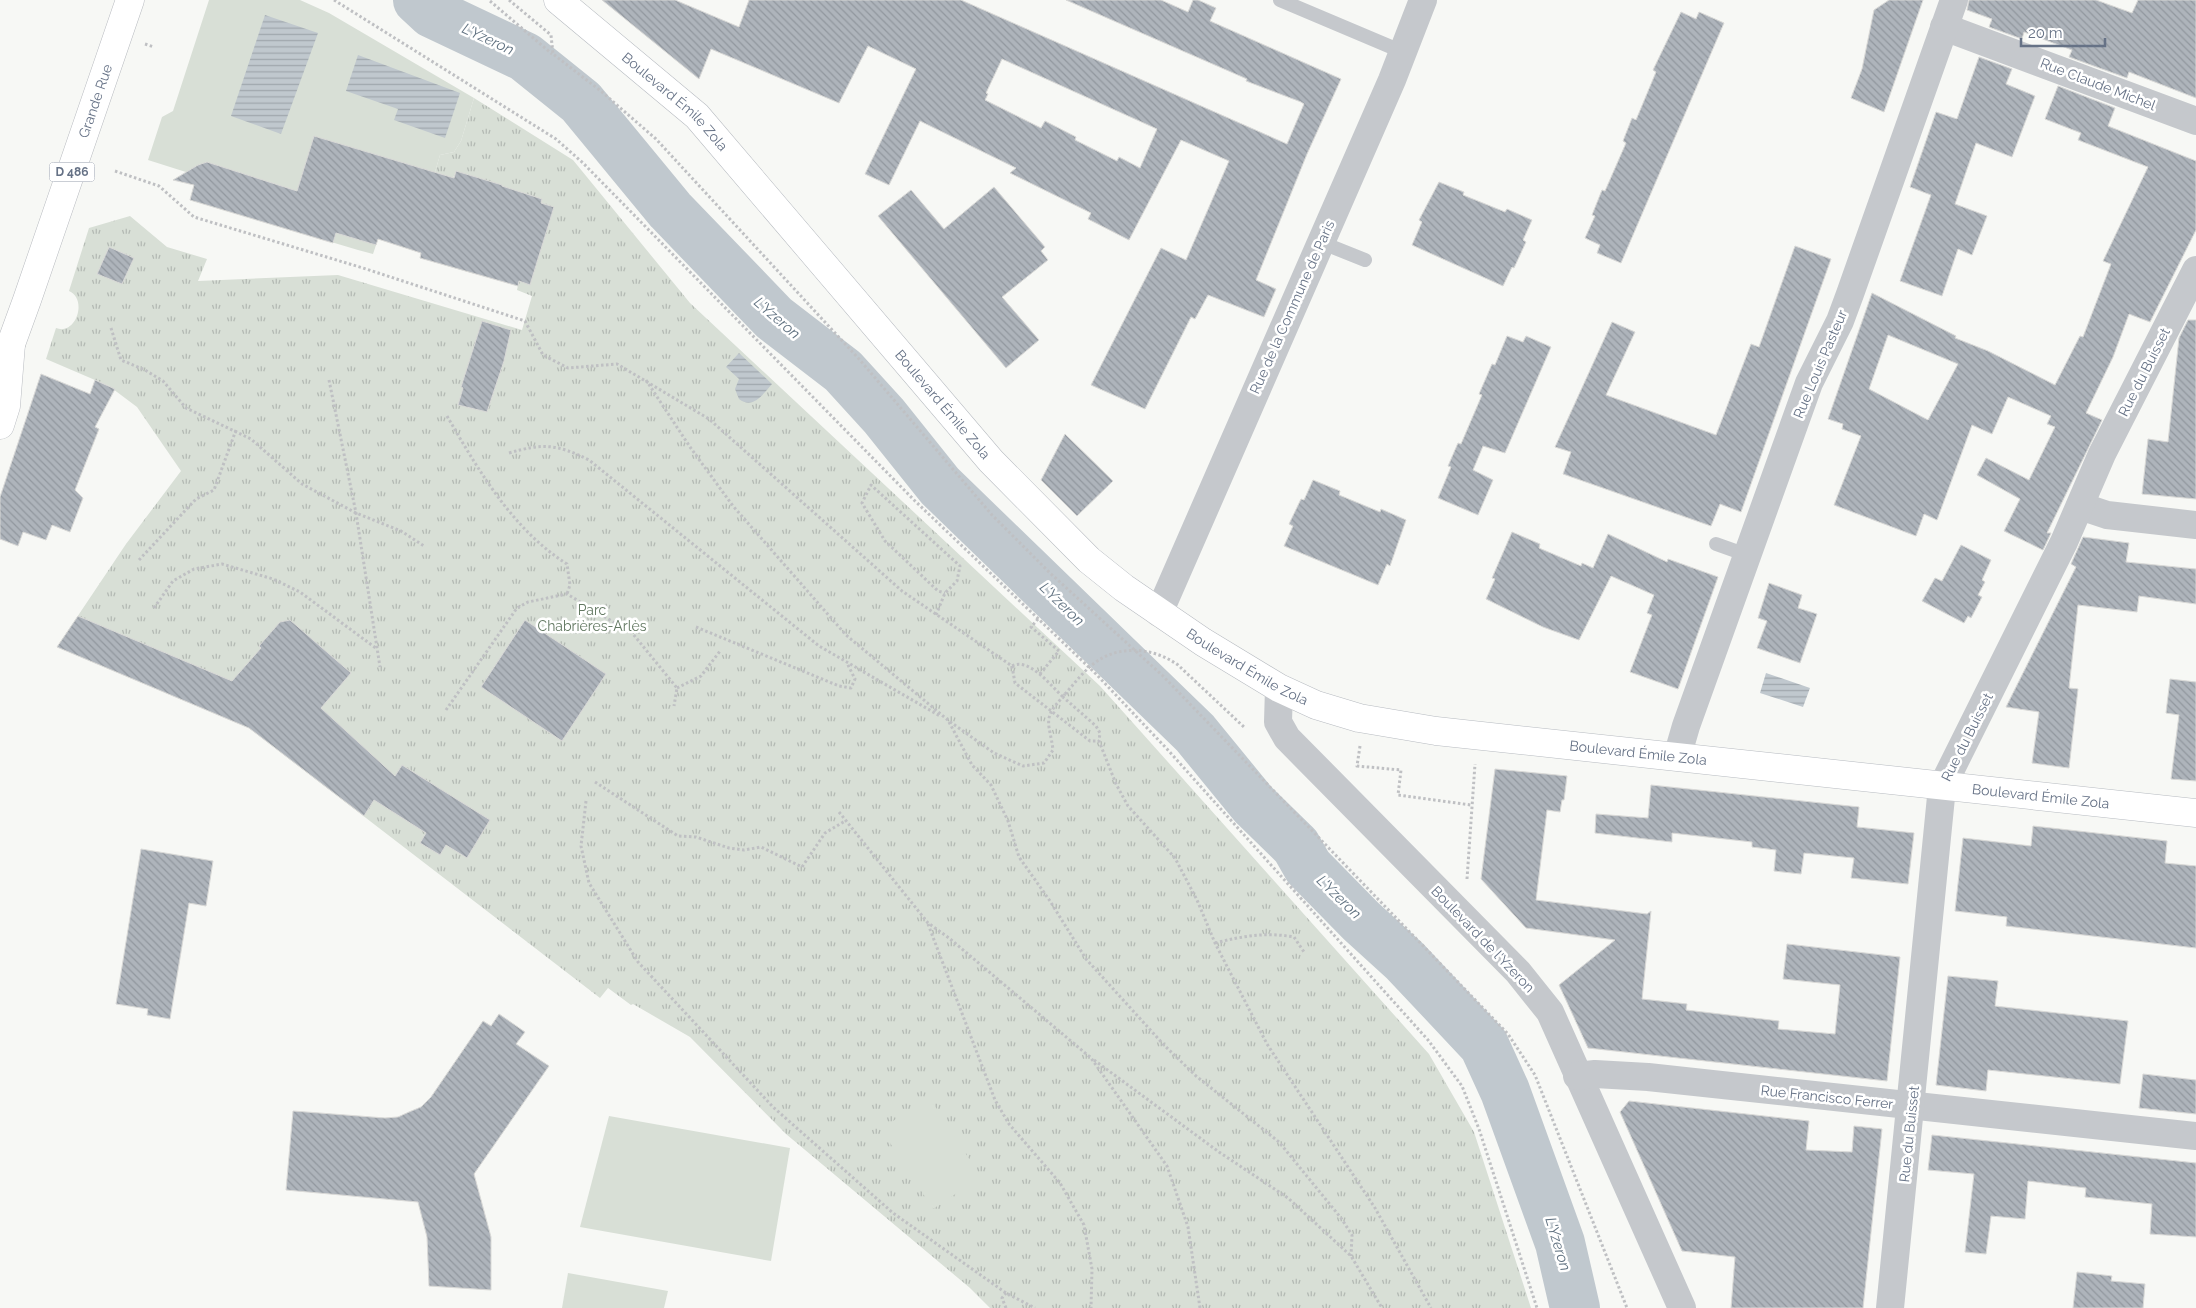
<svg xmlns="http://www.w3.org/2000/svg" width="2196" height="1308" font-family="Raleway,sans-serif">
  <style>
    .grass { fill: url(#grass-tufts) }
    .garden { fill: #d8dfd6 }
    .water { fill: url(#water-rules) }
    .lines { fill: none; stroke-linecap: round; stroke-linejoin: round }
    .river { stroke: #c0c8ce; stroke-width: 50 }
    .building { fill: url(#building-back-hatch); stroke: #d9d9d7; fill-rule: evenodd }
    .secondary-casing { stroke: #b7bbc1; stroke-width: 29 }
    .primary-casing { stroke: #b8bbc0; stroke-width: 29 }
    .path { stroke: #bfc0c3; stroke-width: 3; stroke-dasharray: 2.5 2.5; stroke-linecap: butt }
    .lane { stroke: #c5c8cc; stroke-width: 14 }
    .street { stroke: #c5c8cc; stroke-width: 28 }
    .secondary { stroke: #fff; stroke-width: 28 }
    .primary { stroke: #fff; stroke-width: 28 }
    .path-bridge { stroke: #bfc0c3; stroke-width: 3; stroke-dasharray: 2.5 2.5; stroke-linecap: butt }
    .labels { text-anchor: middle; stroke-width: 5; stroke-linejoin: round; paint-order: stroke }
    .shield { fill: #fff; stroke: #949caa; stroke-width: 1 }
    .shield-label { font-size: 12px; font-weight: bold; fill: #667286 }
    .street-label { font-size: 14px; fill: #667286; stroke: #fff }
    .park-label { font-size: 14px; fill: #627861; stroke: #fff }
    .water-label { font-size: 15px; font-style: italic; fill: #627382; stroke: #fff }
  </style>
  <defs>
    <pattern id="grass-tufts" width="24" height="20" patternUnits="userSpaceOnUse" patternTransform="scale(1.25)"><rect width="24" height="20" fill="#d8dfd6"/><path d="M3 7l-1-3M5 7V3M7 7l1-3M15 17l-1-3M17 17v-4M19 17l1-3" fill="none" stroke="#b3b9b3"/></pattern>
    <pattern id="water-rules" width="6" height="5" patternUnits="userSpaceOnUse" patternTransform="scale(1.25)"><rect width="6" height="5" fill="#c0c8ce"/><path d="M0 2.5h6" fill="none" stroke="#a0a7ad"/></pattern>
    <pattern id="building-back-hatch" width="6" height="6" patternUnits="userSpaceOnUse" patternTransform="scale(1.25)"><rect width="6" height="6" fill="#aeb4bb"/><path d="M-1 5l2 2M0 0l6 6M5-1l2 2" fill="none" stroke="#91979e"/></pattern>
  </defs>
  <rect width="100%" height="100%" fill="#f7f8f5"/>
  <!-- grass -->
  <path class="grass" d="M474 98 573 160 690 303 1100 686 1429 1054 1474 1132 1531 1308H990L970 1288 786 1134 690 1037 633 1004 631 1005 608 988 600 998 249 728 57 647 126 544 181 471 137 407 109 386 46 359 56 328C76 336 88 299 69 291L89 228 130 216 167 247 207 259 198 281 338 275 522 330 532 296 517 290 519 281 530 285 541 203 456 171 453 178 435 172 440 155 454 152 461 141Z"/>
  <!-- garden -->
  <g class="garden">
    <polygon points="209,0 300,0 329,13 474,98 461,141 454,152 440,155 435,172 453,178 456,171 502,185 501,190 542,199 541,203 554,207 530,285 519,282 518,286 478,270 475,274 420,258 421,253 378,239 373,254 358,250 190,200 194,185 187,183 189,173 148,160 162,117 173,111"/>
    <polygon points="929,1097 981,1177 933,1209 881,1129"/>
    <polygon points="609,1116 790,1148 771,1261 580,1227"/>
    <polygon points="568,1273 668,1291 664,1308 562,1308"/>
  </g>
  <!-- water -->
  <g class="water">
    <polygon points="265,15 318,33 281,134 231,116"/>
    <polygon points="358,55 460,93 445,138 394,120 398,109 346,91"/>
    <path d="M739 353 772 384C763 394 753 410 739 399L735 389 739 379 726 367Z"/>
    <polygon points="1766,673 1810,688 1803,707 1760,693"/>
  </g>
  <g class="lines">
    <!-- river -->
    <polyline class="river" points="418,0 432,13 525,57 581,102 670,210 774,318 843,371 884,416 940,486 1195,733 1253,804 1296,846 1308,867 1361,921 1405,961 1484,1045 1505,1091 1560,1243 1575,1308"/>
  </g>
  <!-- building -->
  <g class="building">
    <path d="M602 0H675L739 27 749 0H961L1287 144 1304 104 1301 102 1246 81 1247 79 1066 0H1161L1188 12 1193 0H1198L1216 8 1210 21 1341 79 1307 154 1256 280 1276 289 1264 317 1208 295 1195 319 1191 317 1145 409 1091 385 1161 248 1186 260 1229 161 1181 140 1129 240 1088 219 1091 213 1010 173 1016 168 920 121 889 185 865 174 916 69 868 46 839 103 711 49 699 79ZM1002 59 1157 129 1140 168 1119 157 1117 161 1075 140 1076 137 1045 121 1041 128 985 100 988 94 986 93Z"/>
    <polygon points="1889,0 1923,0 1884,112 1851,98 1862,69 1874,10"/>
    <polygon points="1969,0 2096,0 2132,13 2138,0 2196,0 2196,98 2129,72 2127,78 2069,57 2072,50 2024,32 2022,39 1989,27 1992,19 1967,10"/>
    <polygon points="1681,12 1696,19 1699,12 1724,23 1621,263 1597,253 1600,245 1585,238 1595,216 1592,215 1602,190 1605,191 1626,143 1623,141 1632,118 1636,120 1656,72 1653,70"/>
    <polygon points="1979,57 2012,69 2006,84 2035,96 2012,157 1976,143 1955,204 1987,216 1972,255 1958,249 1942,296 1900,281 1931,195 1910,187 1936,112 1957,119"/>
    <path d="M2058 86 2115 108 2108 126 2196 161V230L2150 322 2129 314 2113 357 2086 413 2102 420 2047 533H2051L2043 550 2004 531 2020 499 1977 475 1986 458 2029 480 2055 427 2047 424 2051 416 2008 397 1992 434 1972 425 1937 520 1924 514 1916 536 1834 505 1861 436 1842 429 1843 424 1828 419 1872 293 1956 336 1955 338 1988 351 2055 385 2080 336 2083 337 2111 264 2103 261 2148 167 2078 140 2081 133 2045 119ZM1888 335 1958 364 1928 420 1869 389Z"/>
    <polygon points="314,136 454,178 456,171 502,185 502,186 542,199 541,203 554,207 530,285 519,281 518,286 420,258 421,253 378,239 376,245 336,233 333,243 190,200 194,185 173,180 198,165 207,162 297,191"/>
    <polygon points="1439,182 1464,192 1463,195 1505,212 1507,209 1532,220 1523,240 1526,242 1514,268 1512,267 1503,286 1412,245 1422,222 1419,220"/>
    <polygon points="994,187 1045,247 1041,251 1048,260 1002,297 1039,340 1006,368 878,216 911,190 944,229"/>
    <polygon points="1795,246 1831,259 1741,512 1720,504 1711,526 1563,474 1571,452 1555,447 1612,322 1635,332 1606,395 1716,435 1751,344 1759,347"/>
    <polygon points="109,247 134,258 122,284 97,274"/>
    <polygon points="2188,320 2196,320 2196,499 2142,494 2148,439 2168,442 2179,338"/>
    <polygon points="482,321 511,330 504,361 487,412 458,405 463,388 461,387"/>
    <polygon points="1507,336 1523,342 1526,336 1551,347 1505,453 1483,446 1473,470 1493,480 1478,515 1438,498 1451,467 1448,466 1458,443 1461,444 1482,395 1479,394 1492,364 1495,365"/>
    <polygon points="41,374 90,394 95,380 115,389 95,427 99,429 75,490 83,498 70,532 52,525 46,540 23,532 18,546 0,539 0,497"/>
    <polygon points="1065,434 1113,481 1077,516 1041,480"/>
    <polygon points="1313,480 1340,491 1339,495 1380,512 1381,509 1406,520 1390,566 1387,564 1378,585 1284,546 1293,526 1289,524 1301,499 1304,500"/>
    <polygon points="1512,532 1540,544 1539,548 1581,566 1582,563 1593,568 1608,534 1667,562 1668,559 1718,577 1678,689 1630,672 1652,615 1647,613 1654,595 1611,576 1579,640 1543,627 1486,599 1495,579 1492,578"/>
    <polygon points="2083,537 2129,543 2126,562 2196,569 2196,604 2139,596 2137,612 2078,605 2069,688 2078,689 2069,768 2032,763 2039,712 2006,707 2076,567 2071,564"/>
    <polygon points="1961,545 1991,560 1982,580 1985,582 1978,595 1982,597 1971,618 1968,616 1964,623 1922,601 1935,578 1942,581"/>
    <polygon points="1769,583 1802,595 1798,608 1817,614 1800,663 1757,648 1767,621 1758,618"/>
    <polygon points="78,616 232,681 261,648 259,646 280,622 290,620 351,673 321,708 395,776 402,765 490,820 467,858 446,845 440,855 420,843 426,833 374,800 364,816 249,728 57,647"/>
    <polygon points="525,620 606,674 562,741 481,687"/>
    <polygon points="2170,679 2196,682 2196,781 2171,779 2179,715 2166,713"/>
    <polygon points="1495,769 1567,776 1564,800 1562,800 1560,812 1547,810 1536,900 1647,914 1651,911 1642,999 1687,1004 1686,1010 1779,1021 1778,1029 1835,1034 1840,985 1783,979 1787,944 1900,957 1887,1081 1588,1048 1559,985 1615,940 1526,928 1481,879"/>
    <polygon points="1651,785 1859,807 1857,827 1914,833 1908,884 1851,878 1854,858 1804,853 1801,874 1774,871 1776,850 1752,847 1752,842 1672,833 1672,842 1595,833 1596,814 1648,818"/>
    <polygon points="2033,826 2167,841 2165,863 2196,866 2196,948 2006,926 2007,917 1955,911 1963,838 2031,846"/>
    <polygon points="141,849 213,861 206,906 189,903 170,1019 147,1015 148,1009 116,1004"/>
    <polygon points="1948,976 1998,981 1995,1006 2128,1021 2120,1084 1988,1070 1986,1091 1936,1085"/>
    <polygon points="499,1014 525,1032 516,1044 549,1066 474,1174 491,1237 491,1290 429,1286 427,1237 418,1202 286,1190 293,1111 385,1118 398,1117 409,1112 421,1107 431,1097 483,1021 491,1026"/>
    <polygon points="2143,1074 2196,1080 2196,1114 2139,1108"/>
    <polygon points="1629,1101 1809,1121 1806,1150 1852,1152 1854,1126 1882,1129 1863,1308 1731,1308 1735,1257 1682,1251 1620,1112"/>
    <polygon points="1932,1135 2196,1163 2196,1237 2150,1234 2152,1204 2085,1197 2086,1188 2028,1181 2025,1219 1991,1216 1986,1254 1965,1252 1974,1174 1928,1170"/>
    <polygon points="2077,1272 2112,1276 2111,1281 2145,1284 2143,1308 2073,1308"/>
  </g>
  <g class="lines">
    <!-- secondary casing -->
    <g class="secondary-casing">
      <g id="secondary">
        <path id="s1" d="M558 0 697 116 991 461 1089 560 1124 588 1203 642 1279 688 1316 705 1359 718 1436 731 2196 813"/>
      </g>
    </g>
    <!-- primary casing -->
    <g class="primary-casing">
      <g id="primary">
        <path id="s2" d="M0 364 11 344 27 300 130 0"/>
        <polyline points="0,425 6,406 11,344"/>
      </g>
    </g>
    <!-- path -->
    <g class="path">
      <polyline points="334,0 556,139 583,163 914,500 1096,674 1167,749 1428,1040 1462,1086 1479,1129 1537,1308"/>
      <polyline points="509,0 551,35 553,54 602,92 656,139 859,359 992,515 1050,573 1163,676 1508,1034 1535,1075 1627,1308"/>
      <polyline points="490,1 552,54"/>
      <polyline points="145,44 154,47"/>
      <path d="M115 171 159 186 194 217 363 268 525 321 543 355 568 368 617 364 709 419 902 591 1012 666C1029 657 1051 686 1063 697L1065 694"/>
      <polyline points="111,328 121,360 145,370 163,381 186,408 251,439 302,484 356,513 401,531 424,546"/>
      <polyline points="329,380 356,513 380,667"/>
      <path d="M646 380 690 447 733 506 846 635 949 721 994 753 1023 766 1044 763 1053 750C1050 724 1041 719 1063 697L1096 726 1100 733 1099 741 1116 784 1128 806 1175 858 1197 900 1215 943 1267 1044 1375 1208 1431 1308"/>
      <path d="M447 416C479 471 513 530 567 564L570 585 567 594"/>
      <path d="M509 453C543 443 557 444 589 460L819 646 940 716"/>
      <polyline points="139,560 196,499 214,490 236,430"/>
      <polyline points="154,608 173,581 194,569 222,564 273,579 300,592 377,649"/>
      <polyline points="936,615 945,593 957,581 960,566 871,485 862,503 885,541 938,591 945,593"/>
      <polyline points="1038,619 1031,627 1059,651 1039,675"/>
      <polyline points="696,627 839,686 851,688 855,679 847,663"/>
      <polyline points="1012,666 1015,683 1090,741 1099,741"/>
      <polyline points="677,688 701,676 720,651"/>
      <polyline points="446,710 517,608 528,602 567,594 633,634 677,688 674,706"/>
      <polyline points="949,722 972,765 991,785 1008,821 1019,857 1050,901 1086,959 1164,1045 1196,1076 1279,1142 1341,1218 1352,1235 1351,1256"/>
      <polyline points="1360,746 1357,766 1401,770 1398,795 1471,805"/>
      <polyline points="595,782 678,836 696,837 729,848 744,850 761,847 802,867 825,833 845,821"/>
      <polyline points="586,801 581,846 589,883 638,962 773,1107 893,1213 1006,1293 1035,1308"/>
      <polyline points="839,812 928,923 949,938 1091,1058 1167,1166 1188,1227 1200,1308"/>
      <polyline points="1467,879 1475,764"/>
      <polyline points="928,924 995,1100 1009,1124 1060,1183 1084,1225 1092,1269 1091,1308"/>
      <path d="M1215 943C1243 936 1266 932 1294 937L1304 952"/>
      <polyline points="1094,1060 1219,1152 1288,1198 1351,1256 1382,1308"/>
      <polyline points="1006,1308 1002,1298 1006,1293"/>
    </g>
    <!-- lane -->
    <g class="lane">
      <polyline points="1280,0 1403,52"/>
      <polyline points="1320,242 1365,260"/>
      <polyline points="1716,544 1747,555"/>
    </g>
    <!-- street -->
    <g class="street">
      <polyline points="1944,27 2196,121"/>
      <polyline points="2080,506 2107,515 2196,525"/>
      <polyline points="1159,613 1392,80 1423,0"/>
      <polyline points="1279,688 1278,722 1287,738 1518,972 1550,1012 1682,1308"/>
      <polyline points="1677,757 1686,726 1809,383 1840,321 1850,294 1954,0"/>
      <polyline points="1577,1076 1595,1074 1648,1077 2196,1136"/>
      <polyline points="1890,1308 1942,787 2064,542 2102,454 2196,270"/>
    </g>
    <!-- secondary -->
    <use href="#secondary" class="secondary"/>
    <!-- primary -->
    <use href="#primary" class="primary"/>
    <!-- path-bridge -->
    <path class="path-bridge" d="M1065 694C1074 684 1082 673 1092 665 1117 644 1153 647 1178 665L1245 728"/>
  </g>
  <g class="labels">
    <!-- shield labels -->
    <rect class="shield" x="49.5" y="162.5" width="45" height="19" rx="4"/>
    <g class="shield-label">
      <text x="72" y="176">D 486</text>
    </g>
    <!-- street labels -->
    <g class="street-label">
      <text transform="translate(2098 84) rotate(21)" y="5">Rue Claude Michel</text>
      <text dy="5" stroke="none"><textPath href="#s2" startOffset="280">Grande Rue</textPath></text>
      <text dy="5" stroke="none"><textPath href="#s1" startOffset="155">Boulevard Émile Zola</textPath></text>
      <text transform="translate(1292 307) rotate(-66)" y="5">Rue de la Commune de Paris</text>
      <text transform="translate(1820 364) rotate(-67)" y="5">Rue Louis Pasteur</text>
      <text transform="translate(2144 372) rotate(-63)" y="5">Rue du Buisset</text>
      <text dy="5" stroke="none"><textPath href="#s1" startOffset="560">Boulevard Émile Zola</textPath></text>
      <text dy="5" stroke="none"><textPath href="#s1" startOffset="965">Boulevard Émile Zola</textPath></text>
      <text transform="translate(1967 737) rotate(-63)" y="5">Rue du Buisset</text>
      <text dy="5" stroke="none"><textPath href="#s1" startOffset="1370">Boulevard Émile Zola</textPath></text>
      <text dy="5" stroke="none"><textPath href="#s1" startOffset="1775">Boulevard Émile Zola</textPath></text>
      <text transform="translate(1483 939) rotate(46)" y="5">Boulevard de l'Yzeron</text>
      <text transform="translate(1827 1097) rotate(6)" y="5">Rue Francisco Ferrer</text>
      <text transform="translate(1909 1134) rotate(-84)" y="5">Rue du Buisset</text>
    </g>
    <!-- park labels -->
    <g class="park-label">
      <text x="592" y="615">Parc<tspan x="592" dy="16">Chabrières-Arlès</tspan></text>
    </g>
    <!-- water labels -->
    <g class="water-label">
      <text transform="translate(488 39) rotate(25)" y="5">L'Yzeron</text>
      <text transform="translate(777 318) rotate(41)" y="5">L'Yzeron</text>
      <text transform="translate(1062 604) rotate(44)" y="5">L'Yzeron</text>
      <text transform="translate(1339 897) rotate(44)" y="5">L'Yzeron</text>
      <text transform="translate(1558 1244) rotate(73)" y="5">L'Yzeron</text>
    </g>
  </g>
  <!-- scale -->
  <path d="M2021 38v8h84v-8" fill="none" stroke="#667286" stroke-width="2.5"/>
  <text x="2028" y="38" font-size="15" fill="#667286" stroke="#ffffff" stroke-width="4" paint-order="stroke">20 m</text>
</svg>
